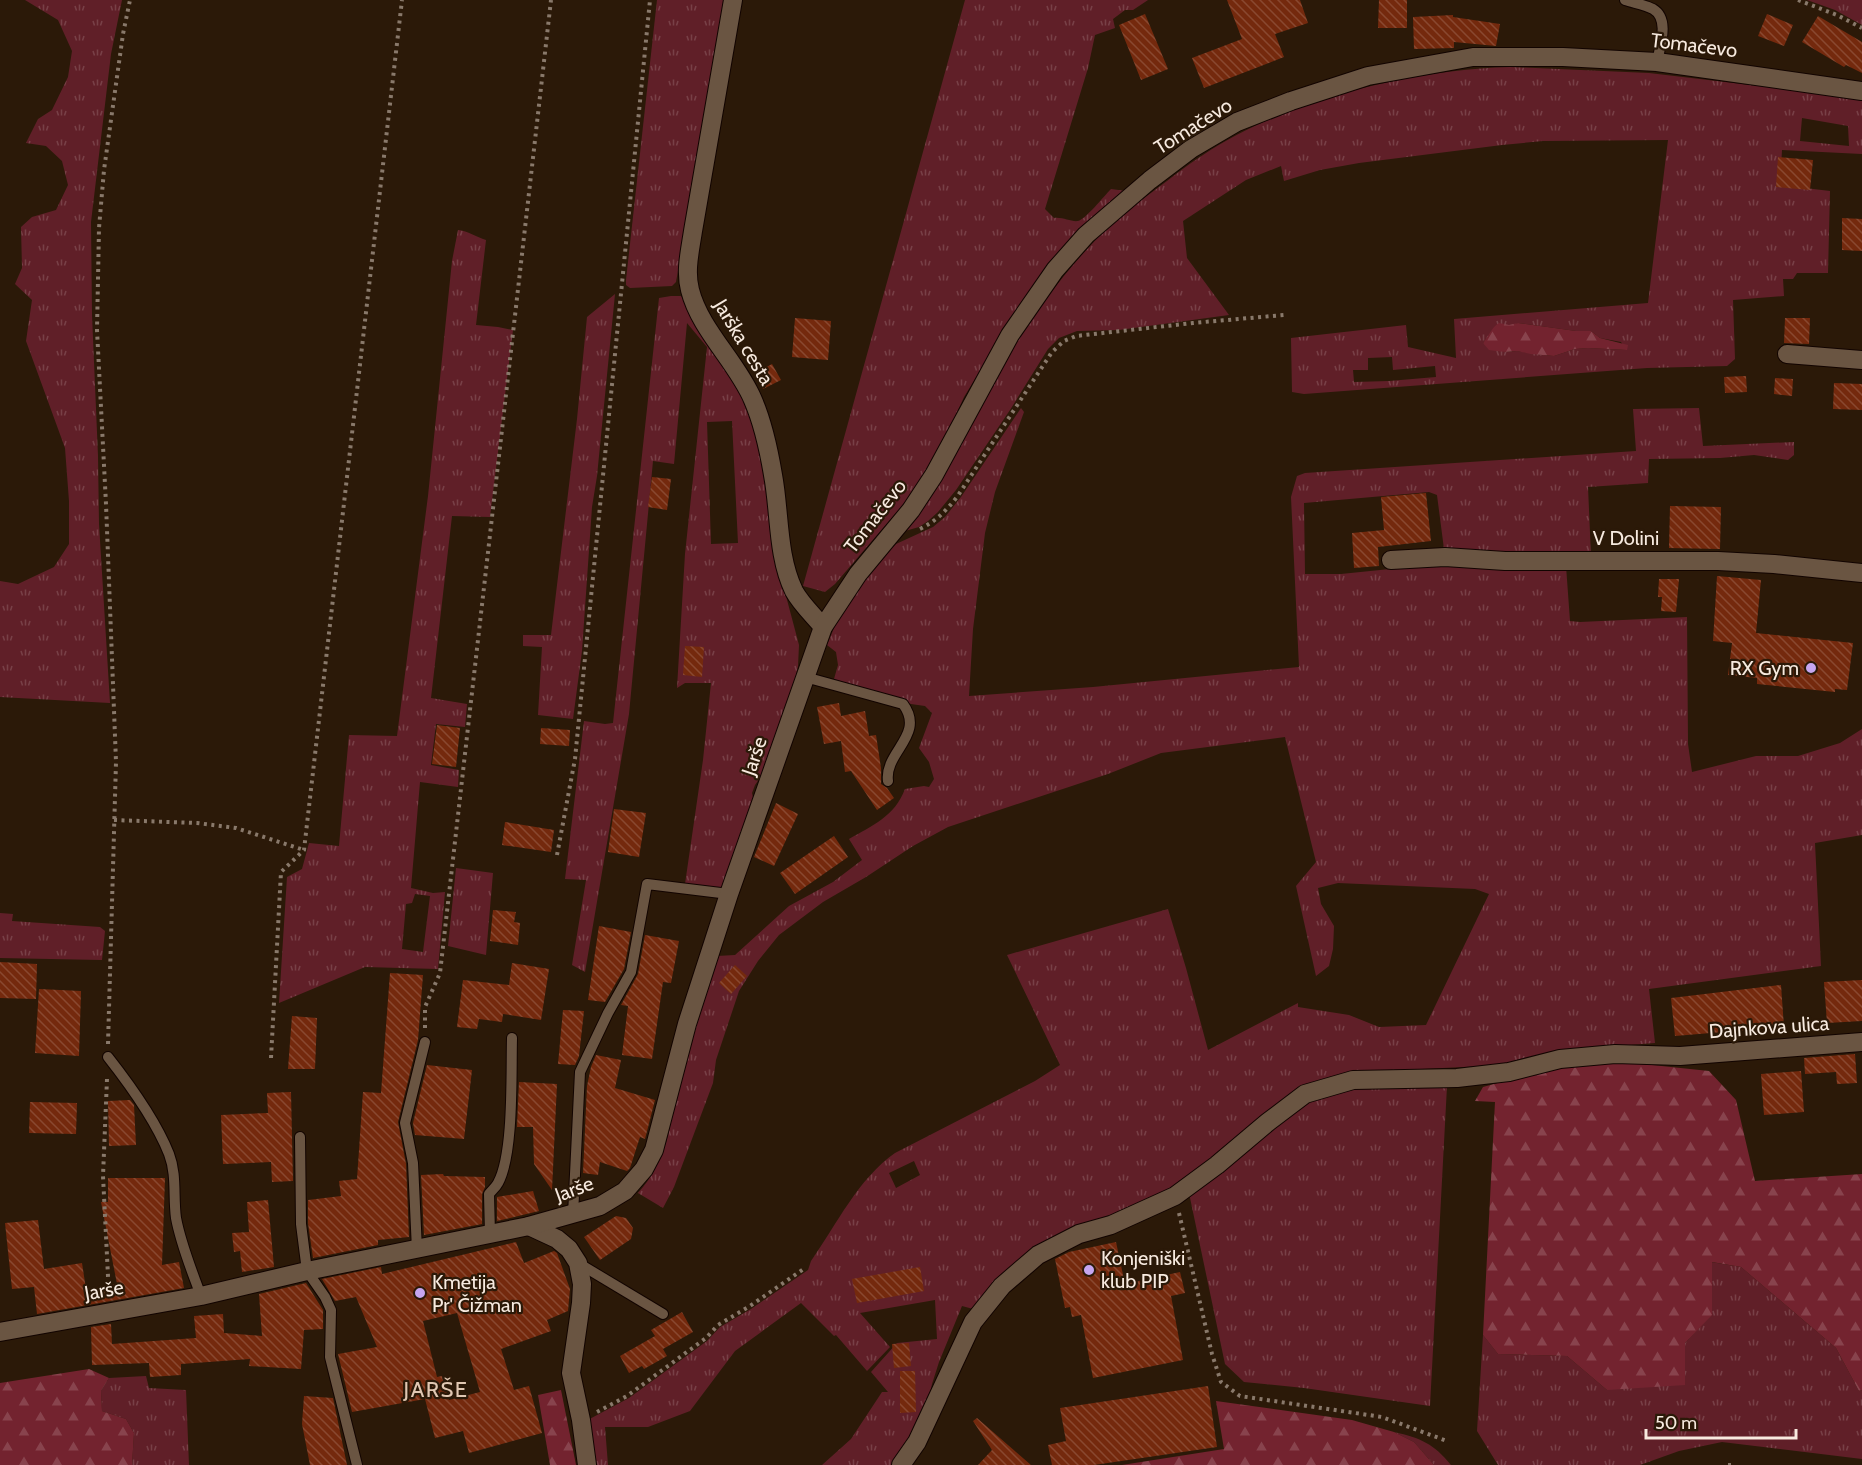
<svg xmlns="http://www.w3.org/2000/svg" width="1862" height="1465" font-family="Cabin,sans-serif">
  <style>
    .grass { fill: url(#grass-tufts); fill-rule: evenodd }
    .forest { fill: url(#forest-firs) }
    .building { fill: url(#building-back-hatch); fill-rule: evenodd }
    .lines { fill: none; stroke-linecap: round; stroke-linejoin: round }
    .lane-casing { stroke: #120400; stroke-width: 12 }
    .street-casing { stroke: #120400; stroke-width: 20 }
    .path { stroke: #89796b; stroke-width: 4; stroke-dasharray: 3 4.5; stroke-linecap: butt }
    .lane { stroke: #6a5542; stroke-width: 10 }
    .street { stroke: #6a5542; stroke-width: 18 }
    .poi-dot { fill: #c6a6f0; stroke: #2b1908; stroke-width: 2 }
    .labels { text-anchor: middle; stroke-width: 4.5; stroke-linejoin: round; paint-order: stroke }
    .street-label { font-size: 20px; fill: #f7eadf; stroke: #2b1908 }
    .poi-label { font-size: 20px; fill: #f7eadf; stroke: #2b1908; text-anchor: start }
    .quarter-label { font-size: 22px; letter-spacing: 1.5px; fill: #e0c7b2; stroke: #2b1908 }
  </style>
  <defs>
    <pattern id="grass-tufts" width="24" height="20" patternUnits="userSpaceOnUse" patternTransform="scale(1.5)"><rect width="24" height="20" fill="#601f28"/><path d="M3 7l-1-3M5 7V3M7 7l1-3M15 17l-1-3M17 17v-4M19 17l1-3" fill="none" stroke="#784047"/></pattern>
    <pattern id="forest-firs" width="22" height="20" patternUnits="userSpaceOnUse" patternTransform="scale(1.5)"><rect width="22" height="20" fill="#73232f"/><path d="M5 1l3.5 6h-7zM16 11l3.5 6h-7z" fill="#88434d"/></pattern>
    <pattern id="building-back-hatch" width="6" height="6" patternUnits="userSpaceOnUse" patternTransform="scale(1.5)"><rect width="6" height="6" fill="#74290d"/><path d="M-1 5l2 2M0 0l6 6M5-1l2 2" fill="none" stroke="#894830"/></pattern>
  </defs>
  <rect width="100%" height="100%" fill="#2b1908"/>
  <!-- grass -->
  <g class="grass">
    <polygon points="25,0 122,0 111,54 91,222 92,315 98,456 99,524 110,703 0,697 0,581 18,584 54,567 69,544 69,501 65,448 26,341 32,300 15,284 22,268 21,227 32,217 56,210 68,185 62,161 46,146 26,143 38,119 52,110 68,77 72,51 58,20"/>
    <polygon points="657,0 725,0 676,282 672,286 630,288 626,285 626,280"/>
    <path d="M965 0H1148L1133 10H1125L1113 19 1115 28 1095 35 1088 68 1045 209 1054 218C1063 217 1071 222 1078 221 1086 219 1104 196 1111 189L1126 191 1014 315 964 397 948 432 918 484 907 500 835 584 825 592 803 586Z"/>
    <polygon points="1807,0 1862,0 1862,25 1835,10"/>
    <path d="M1510 67 1649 73 1862 98V154L1782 150 1780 185 1830 191 1828 273H1797L1793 279H1783L1784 296 1733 300 1735 359 1727 366 1647 368 1304 394 1292 392 1291 338 1406 325 1408 347 1456 358 1454 319 1648 303 1668 140 1543 141 1502 145 1359 163 1320 170 1284 181 1281 166 1246 180 1183 221 1187 258 1229 315 1119 330 1077 331 1059 338 1048 349 1010 410 956 490 938 512 928 521 919 527 905 531C949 476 974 411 1011 351 1040 304 1075 258 1116 220 1128 209 1142 200 1155 190 1171 178 1187 165 1203 155 1288 99 1410 70 1510 67ZM1802 118 1848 126 1849 146 1800 141ZM1518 323 1576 331H1591L1600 338 1621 342 1626 350 1588 348 1575 349 1554 356 1543 355 1517 351 1505 352 1483 343 1489 336ZM1392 357 1393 370 1435 366 1436 377 1389 381 1354 382 1353 370H1368V358Z"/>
    <path d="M458 230C468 231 476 237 486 240L476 325 498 327 513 330 490 517 452 516 431 698 467 704 465 727 436 724 431 765 459 770 458 787 420 782 411 888 433 893 445 892 438 969 365 967 279 1003 287 877 302 869 309 843 339 846 349 735 397 736 428 496 452 261ZM415 894 430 896 423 952 402 949 406 904 412 903Z"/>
    <polygon points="615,294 597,476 592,507 582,651 573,719 538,715 542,647 523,646 523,635 551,635 577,419 587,317"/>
    <path d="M671 296H681L693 316 740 384 759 444 782 581 799 645 798 666 789 708 766 769 755 785 752 793 754 802 725 887 717 891 685 884 703 760 711 683H685L677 688 685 554 707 347 687 323 674 464 653 461 629 714 585 972 572 965 586 880 565 879 584 721 605 724 613 723 659 298ZM732 421 738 543 711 544 707 422Z"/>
    <path d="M1021 408 1024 412 995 492 985 533 973 629 969 696 1093 687 1299 667 1291 497 1297 476 1305 473 1636 451 1633 409 1699 408 1703 446 1794 442V455L1788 460 1754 455 1720 458 1649 459 1648 483 1588 487 1591 556 1444 549 1437 495 1429 492 1304 503 1305 574H1341L1449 563 1566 566 1570 621 1580 622 1687 617 1688 744 1692 772 1756 756H1798L1840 743 1862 729V835L1815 843 1821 966 1649 989 1655 1043C1604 1047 1553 1048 1505 1065L1359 1072 1317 1083 1167 1193 1080 1227 977 1310 962 1306 939 1362 932 1384 927 1407 894 1465H822L851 1439 882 1392H888L871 1372 897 1343 937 1339 935 1300 860 1313 890 1347 867 1371 836 1335 834 1336 801 1303 735 1351 690 1411 648 1427H605L608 1465H590L584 1422 629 1398 707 1341 720 1327 751 1309 808 1270 811 1261C837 1224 858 1179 895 1153L1035 1081 1060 1065 1007 955 1168 909 1186 968 1208 1050 1298 1003V1007L1349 1015 1379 1027 1426 1025 1489 894 1475 889 1338 883 1318 888 1321 904 1334 926 1333 949 1329 966 1316 976 1296 886 1316 862 1285 737 1161 753 1108 774 948 827 913 846 866 877 823 902 779 935 758 961 739 991 716 1060 713 1083 674 1187 663 1208 638 1193C652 1178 659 1162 666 1143L701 998 717 956 735 955 789 906 833 882 862 860 849 839C872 826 895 816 905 789L924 786 929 787 934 779 929 762 919 748 932 713 925 706 911 704 834 679 838 665 836 652 827 645 839 616 877 561 896 544 933 527 945 517 961 497ZM914 1161 920 1175 896 1188 889 1173Z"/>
    <polygon points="456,868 493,873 486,955 448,946"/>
    <polygon points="0,913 13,914 12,921 100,927 105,931 102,960 0,958"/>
    <polygon points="1357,1086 1447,1086 1430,1406 1304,1388 1244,1382 1225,1364 1189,1193 1305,1102"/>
    <polygon points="1711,1262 1741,1267 1836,1348 1859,1391 1862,1390 1862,1459 1722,1442 1679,1451 1640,1465 1498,1465 1477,1431 1483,1335 1498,1354 1567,1356 1607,1390 1685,1343 1712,1314"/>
    <polygon points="146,1376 149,1388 186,1390 189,1465 132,1465 134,1433 126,1419 102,1411 101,1391 109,1378"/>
    <path d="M1394 1432C1421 1438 1434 1444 1451 1465H1434L1414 1442Z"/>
  </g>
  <!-- forest -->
  <g class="forest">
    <path d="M1499 323 1509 325 1518 323 1576 331H1591L1600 338 1628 345 1627 350 1588 348 1575 349 1554 356 1531 354 1517 351 1505 352 1489 350 1483 343C1489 336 1491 328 1499 323Z"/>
    <polygon points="1614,1061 1709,1071 1736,1100 1755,1181 1862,1174 1862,1390 1859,1391 1836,1348 1741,1267 1712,1262 1712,1315 1685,1343 1685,1385 1607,1390 1567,1356 1498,1354 1483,1335 1495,1102 1475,1101 1483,1087 1564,1065"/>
    <polygon points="89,1369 109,1378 101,1391 102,1411 126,1419 134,1433 132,1465 0,1465 0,1383"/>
    <polygon points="561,1390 576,1465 550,1465 538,1395"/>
    <polygon points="1216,1401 1352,1420 1394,1432 1414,1442 1434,1465 1122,1465 1224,1449"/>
  </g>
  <!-- building -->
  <g class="building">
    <polygon points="1227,0 1300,0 1308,23 1275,34 1284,57 1204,88 1192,58 1242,39"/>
    <polygon points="1379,0 1407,0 1407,28 1378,28"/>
    <polygon points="1145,14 1168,69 1141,80 1119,25"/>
    <polygon points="1767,14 1793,25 1784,46 1758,36"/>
    <polygon points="1453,15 1453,17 1500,24 1496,46 1454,42 1454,48 1414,49 1413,17"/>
    <polygon points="1818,16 1862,42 1862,73 1846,65 1844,67 1802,42"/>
    <polygon points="1778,157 1813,160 1810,190 1776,187"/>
    <polygon points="1842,218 1862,219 1862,251 1842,250"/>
    <polygon points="795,318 831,321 828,360 792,357"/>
    <polygon points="1785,318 1810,318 1809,344 1784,343"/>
    <polygon points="772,364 781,380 763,389 754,374"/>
    <polygon points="1746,376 1747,392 1725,393 1724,377"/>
    <polygon points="1775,378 1793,379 1792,396 1774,394"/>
    <polygon points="1834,383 1862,384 1862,410 1833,409"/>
    <polygon points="652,477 671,479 667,510 648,507"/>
    <polygon points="1426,493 1431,541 1378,547 1379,566 1354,568 1352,533 1384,530 1381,497"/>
    <polygon points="1670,506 1721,507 1720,549 1669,548"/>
    <polygon points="1717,576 1761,580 1756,633 1853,643 1847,690 1835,689 1835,692 1757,684 1757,678 1728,675 1732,643 1713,641"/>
    <polygon points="1659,579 1679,579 1676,612 1661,611 1662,597 1658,597"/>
    <polygon points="685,646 704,647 702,677 683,675"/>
    <polygon points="839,703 841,716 865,711 869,736 876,735 881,768 881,784 887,788 894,798 877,810 851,771 845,772 841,741 824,744 817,707"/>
    <polygon points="437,725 460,728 456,767 432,764"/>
    <polygon points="541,728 570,730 569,746 540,744"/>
    <polygon points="776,803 798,814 774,866 754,857"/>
    <polygon points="614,809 646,813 639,857 608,852"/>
    <polygon points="505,822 554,830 551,852 502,845"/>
    <polygon points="834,836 848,857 795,894 780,873"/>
    <polygon points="493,910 516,912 514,922 520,923 518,945 490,941"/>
    <polygon points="599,926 631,932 624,969 605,1002 588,1000"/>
    <polygon points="645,935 679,941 671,983 663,982 652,1059 622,1055 628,1006 621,1005 638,974"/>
    <polygon points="0,962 37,964 36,999 0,998"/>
    <polygon points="512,963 549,969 541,1020 503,1014 502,1022 479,1019 477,1029 457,1027 463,980 509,985"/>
    <polygon points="735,965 747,976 731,994 719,983"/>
    <polygon points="390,973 423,975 418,1040 398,1122 406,1164 409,1237 378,1240 378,1245 313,1258 308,1223 308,1200 341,1196 339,1181 357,1179 363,1092 381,1093"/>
    <polygon points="1862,980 1862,1021 1827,1023 1824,982"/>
    <polygon points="1781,985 1784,1027 1675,1036 1671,998"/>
    <polygon points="39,989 81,991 79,1056 35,1053"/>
    <polygon points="563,1010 584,1011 579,1056 575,1065 558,1064"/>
    <polygon points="292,1016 317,1018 315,1069 288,1069"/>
    <polygon points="1855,1054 1857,1083 1837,1084 1836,1072 1805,1074 1804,1058"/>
    <polygon points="596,1055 621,1060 615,1088 655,1100 645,1139 640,1137 630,1168 627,1171 600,1162 598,1175 583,1173 587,1086 591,1067"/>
    <polygon points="427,1065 472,1070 464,1139 415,1135 413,1123"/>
    <polygon points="1801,1071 1804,1112 1764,1115 1761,1074"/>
    <polygon points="519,1082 557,1084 552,1190 534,1164 533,1127 517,1127"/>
    <polygon points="291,1092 293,1181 272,1182 271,1162 223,1164 221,1115 268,1113 267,1093"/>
    <polygon points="130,1100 134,1105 136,1145 109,1146 108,1101"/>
    <polygon points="30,1102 77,1103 76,1134 29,1133"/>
    <polygon points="443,1174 444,1176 485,1177 485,1187 482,1194 482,1224 424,1235 421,1175"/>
    <polygon points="108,1178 165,1178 162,1265 179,1262 184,1288 37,1314 34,1287 12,1289 5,1223 38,1220 44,1269 82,1263 86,1289 117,1284 101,1202 108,1202"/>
    <polygon points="533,1191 539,1211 497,1221 497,1197"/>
    <polygon points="268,1200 274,1267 242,1272 240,1251 234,1252 232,1233 249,1232 247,1202"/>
    <polygon points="616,1216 626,1218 633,1228 631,1239 600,1260 584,1237"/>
    <path d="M516 1242 524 1263 554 1251 557 1253 570 1289 568 1311 547 1320 551 1331 501 1349 514 1390 529 1386 542 1433 469 1453 463 1431 435 1438 425 1399 352 1412 338 1354 377 1347 356 1297 335 1301 322 1279 381 1267 382 1274ZM457 1313 480 1392 449 1400 442 1376 437 1377 423 1321Z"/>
    <polygon points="1116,1242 1125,1284 1180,1272 1185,1293 1171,1296 1183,1360 1093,1378 1081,1315 1072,1317 1070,1307 1065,1308 1055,1259 1069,1252"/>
    <polygon points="920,1267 924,1291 857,1303 852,1279"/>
    <polygon points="306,1283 323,1310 323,1329 304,1330 301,1369 249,1366 250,1359 181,1364 181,1375 150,1377 149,1363 92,1365 91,1327 111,1324 112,1344 196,1338 194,1316 223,1314 224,1333 262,1336 259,1294"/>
    <polygon points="682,1312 693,1332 663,1349 667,1356 644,1369 642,1366 629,1373 620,1356 655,1336 651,1330"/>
    <polygon points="909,1343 911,1366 894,1368 892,1344"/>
    <polygon points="900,1371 915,1371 916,1412 900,1413"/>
    <polygon points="1208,1386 1217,1447 1094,1465 1052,1465 1048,1445 1066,1441 1060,1408"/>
    <polygon points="304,1396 333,1398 347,1465 310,1465 302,1424"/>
    <polygon points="977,1418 1031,1465 978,1465 992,1450 973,1421"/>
  </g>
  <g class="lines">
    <!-- lane casing -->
    <g class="lane-casing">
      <g id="lane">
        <path d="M1625 0C1634 3 1645 5 1653 9 1670 19 1660 46 1657 62"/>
        <path d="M805 677 903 704C926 735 884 752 888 781"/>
        <path d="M108 1057C130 1085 156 1121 169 1154 177 1175 173 1196 176 1218 181 1245 192 1271 201 1296"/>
        <polyline points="300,1137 301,1224 307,1271 325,1297 331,1310 330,1357 357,1465"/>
        <polyline points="573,1215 580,1072 608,1013 631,972 647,884 729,894"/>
        <path d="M490 1234 489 1194C492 1190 496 1187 498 1183 514 1154 511 1073 512 1038"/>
        <polyline points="417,1250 413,1163 405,1123 425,1042"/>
        <polyline points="578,1263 663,1314"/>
      </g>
    </g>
    <!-- street casing -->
    <g class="street-casing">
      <g id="street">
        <path d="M733 0 693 231C690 251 685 271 690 290 700 330 737 362 753 400 763 423 769 451 773 475 780 512 777 556 794 591 801 604 814 616 823 627"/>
        <polyline points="1787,354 1862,360"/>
        <polyline points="1391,560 1445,557 1505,561 1718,561 1774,564 1862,573"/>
        <polyline points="529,1226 557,1239 569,1249 578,1263 582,1284 581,1303 571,1373 581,1420 587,1465"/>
        <polyline points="0,1332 201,1296 307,1271 529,1226 600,1206 625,1191 644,1169 654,1150 687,1024 729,894 823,627 858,574 911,510 934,475 1010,335 1055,270 1086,235 1150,180 1191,149 1237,122 1291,101 1368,76 1473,57 1563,57 1657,62 1862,91"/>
        <polyline points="901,1465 917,1442 973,1322 1002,1286 1038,1255 1079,1234 1111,1225 1175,1196 1217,1165 1268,1122 1305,1094 1353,1080 1457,1078 1509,1072 1560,1059 1615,1054 1680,1056 1862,1042"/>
      </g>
    </g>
    <!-- path -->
    <g class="path">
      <polyline points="1798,0 1837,15 1862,28"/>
      <path d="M920 529C936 521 946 511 957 497L1052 352 1064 341 1076 336 1193 323 1284 315"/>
      <polyline points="114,820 197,823 236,828 304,850"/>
      <polyline points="557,855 575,759 650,0"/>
      <polyline points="425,1028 425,1007 440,973 551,0"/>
      <polyline points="108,1044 116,762 106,504 97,330 99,228 104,170 123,34 130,0"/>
      <polyline points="271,1058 281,872 304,850 402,0"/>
      <polyline points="107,1079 103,1176 109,1296"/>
      <polyline points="1179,1213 1212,1354 1221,1382 1240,1396 1382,1417 1447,1441"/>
      <polyline points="597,1412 627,1396 706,1338 718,1325 750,1306 805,1268"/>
      <polyline points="1728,1465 1734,1465"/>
    </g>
    <!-- lane -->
    <use href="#lane" class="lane"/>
    <!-- street -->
    <use href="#street" class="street"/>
  </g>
  <!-- markers -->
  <g class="poi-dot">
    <circle cx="1811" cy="668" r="6"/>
    <circle cx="1089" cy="1270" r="6"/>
    <circle cx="420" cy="1293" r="6"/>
  </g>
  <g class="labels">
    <!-- street labels -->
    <g class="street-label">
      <text transform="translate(1694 45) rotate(7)" y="7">Tomačevo</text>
      <text transform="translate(1193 126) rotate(-32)" y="7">Tomačevo</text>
      <text transform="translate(744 342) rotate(59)" y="7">Jarška cesta</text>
      <text transform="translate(875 516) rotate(-52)" y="7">Tomačevo</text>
      <text x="1626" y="545">V Dolini</text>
      <text transform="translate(754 756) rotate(-71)" y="7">Jarše</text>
      <text transform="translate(1769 1027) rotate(-4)" y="7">Dajnkova ulica</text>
      <text transform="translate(574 1189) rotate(-20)" y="7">Jarše</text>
      <text transform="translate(104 1290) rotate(-10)" y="7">Jarše</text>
    </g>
    <!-- poi labels -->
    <g class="poi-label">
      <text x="1799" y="675" text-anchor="end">RX Gym</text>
      <text x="1101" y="1265">Konjeniški<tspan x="1101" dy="23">klub PIP</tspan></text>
      <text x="432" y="1289">Kmetija<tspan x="432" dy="23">Pr' Čižman</tspan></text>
    </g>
    <!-- quarter labels -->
    <g class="quarter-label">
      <text x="436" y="1397">JARŠE</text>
    </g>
  </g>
  <!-- scale -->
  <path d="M1646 1429v9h150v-9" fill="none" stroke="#f7eadf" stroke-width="3"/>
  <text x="1655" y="1429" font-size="18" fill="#f7eadf" stroke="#2b1908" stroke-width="4.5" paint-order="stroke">50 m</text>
</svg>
